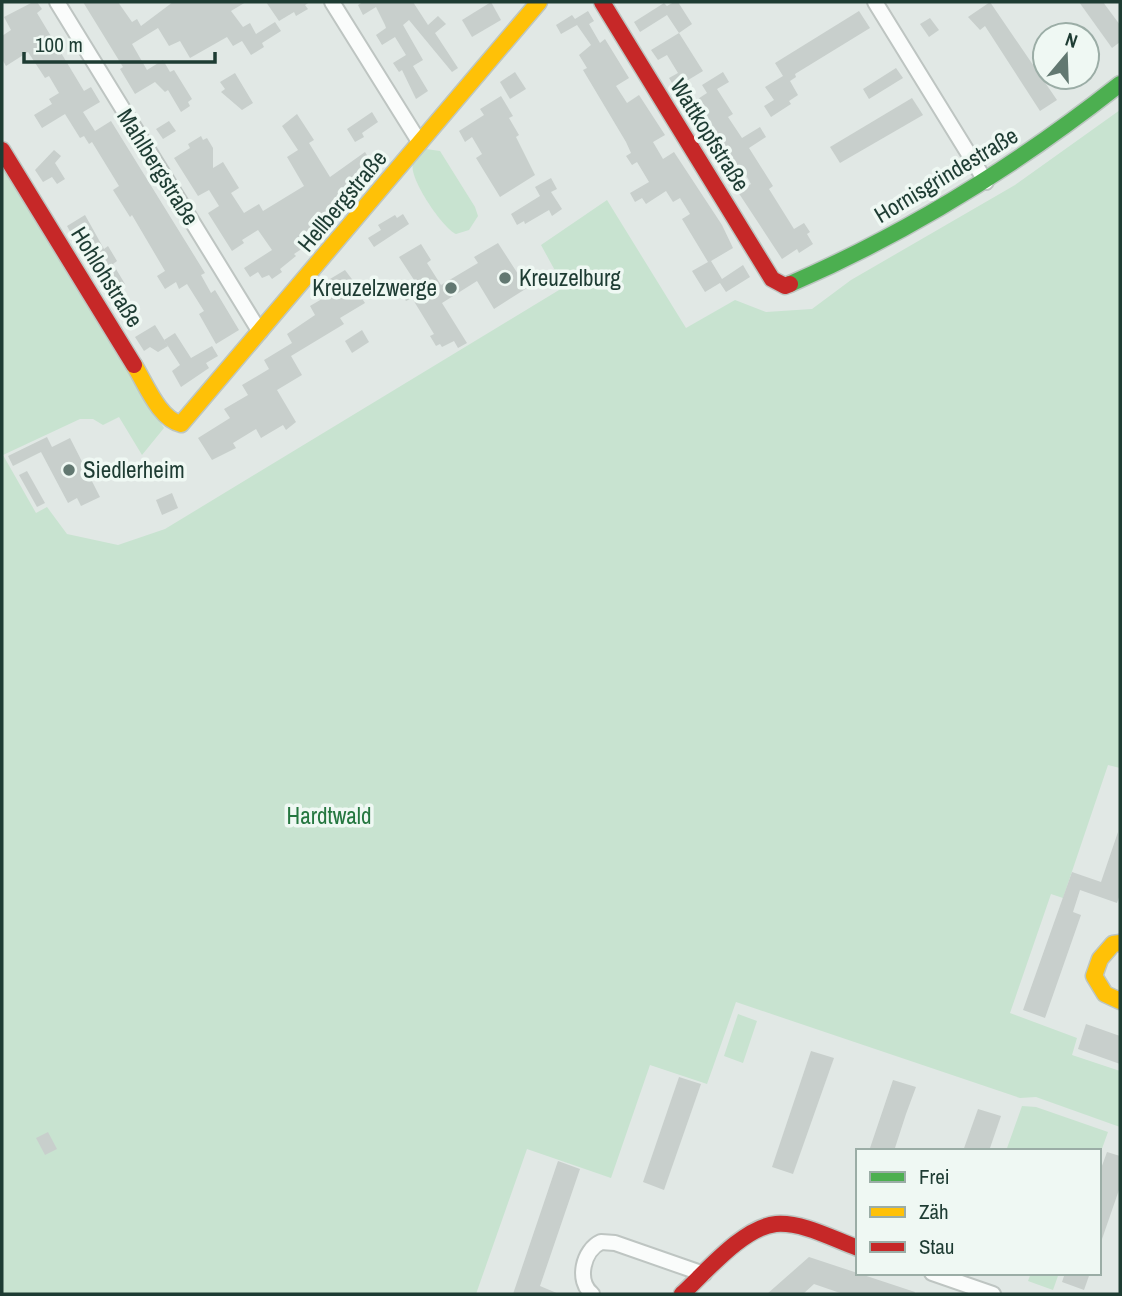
<svg xmlns="http://www.w3.org/2000/svg" width="1122" height="1296" font-family="'Archivo Narrow',sans-serif">
  <style>
    .green { fill: #c8e3d0 }
    .building { fill: #c8cfcc }
    .lines { fill: none; stroke-linecap: round; stroke-linejoin: round }
    .street-casing { stroke: #bec5c2; stroke-width: 18 }
    .fast-casing { stroke: #bdc6c2; stroke-width: 19 }
    .slow-casing { stroke: #bdc6c2; stroke-width: 19 }
    .jam-casing { stroke: #bdc6c2; stroke-width: 19 }
    .street { stroke: #fafcfb; stroke-width: 14 }
    .fast { stroke: #4caf50; stroke-width: 16 }
    .slow { stroke: #ffc107; stroke-width: 16 }
    .jam { stroke: #c62828; stroke-width: 16 }
    .poi-dot { fill: #627871; stroke: #eff8f3; stroke-width: 2.5 }
    .labels { text-anchor: middle; stroke-width: 7; stroke-linejoin: round; paint-order: stroke }
    .street-label { font-size: 23px; fill: #1e3c33; stroke: #eff8f3 }
    .poi-label { font-size: 23px; fill: #1e3c33; stroke: #eff8f3; text-anchor: start }
    .park-label { font-size: 23px; fill: #257740; stroke: #eff8f3 }
  </style>
  <rect width="100%" height="100%" fill="#e1e8e5"/>
  <!-- green -->
  <g class="green">
    <polygon points="1120,110 1120,768 1108,765 1063,898 1051,894 1010,1013 1077,1038 1072,1055 1120,1071 1120,1127 1036,1097 1020,1098 736,1002 707,1084 650,1065 611,1178 527,1149 476,1294 2,1294 2,167 164,428 142,455 119,417 103,425 93,419 80,419 3,455 36,513 47,507 67,534 118,545 165,529 564,287 541,245 607,200 686,328 735,300 766,312 812,309 851,280 1015,185"/>
    <path d="M426 149 440 151 475 207 478 216 469 230 456 234C443 229 408 177 413 164Z"/>
    <polygon points="738,1014 757,1021 743,1063 724,1056"/>
    <polygon points="1022,1106 1036,1107 1108,1132 1099,1157 1099,1151 1006,1151"/>
    <polygon points="1031,1273 1059,1273 1053,1290 1028,1281"/>
  </g>
  <!-- building -->
  <g class="building">
    <polygon points="33,2 37,2 42,9 37,13 84,91 91,87 100,102 83,112 95,131 111,121 205,273 201,275 211,293 215,290 239,330 216,344 199,314 204,311 187,284 179,289 176,282 165,289 157,276 165,271 132,215 130,217 113,190 119,186 92,142 89,144 84,136 80,138 65,114 42,128 34,115 52,104 49,99 59,93 49,76 45,78 28,52 6,66 2,59 2,36 11,30 4,17"/>
    <polygon points="83,2 118,2 132,22 137,19 141,26 173,2 246,2 231,11 243,27 250,23 256,34 275,22 281,31 262,43 264,47 251,55 242,41 233,46 227,37 190,58 180,41 169,46 158,28 132,44 147,70 163,60 170,72 174,70 192,99 188,102 190,106 181,112 168,90 165,92 155,82 135,94 120,69 123,67"/>
    <polygon points="266,2 310,2 305,5 308,9 296,16 294,12 279,21"/>
    <polygon points="363,2 413,2 428,25 438,16 446,24 435,33 458,68 452,72 409,20 403,25 423,60 413,66 428,91 416,99 402,70 399,72 393,63 406,55 395,37 382,45 376,35 386,28 385,25 376,7 363,15 358,5"/>
    <polygon points="491,2 501,20 472,37 462,20"/>
    <polygon points="674,2 678,2 692,24 679,33 667,15 640,32 634,22 664,3 667,6"/>
    <polygon points="990,2 1057,100 1040,111 985,26 980,30 968,17"/>
    <polygon points="1079,2 1103,2 1120,25 1120,42 1112,48"/>
    <polygon points="588,11 594,21 589,24 600,43 605,39 629,78 616,86 627,103 639,95 665,135 653,142 663,159 674,152 722,225 733,248 711,261 722,279 743,265 750,277 726,292 720,283 705,292 692,271 708,262 682,219 690,214 680,198 673,202 666,191 646,204 642,198 635,202 630,193 649,182 637,162 632,165 626,156 631,153 626,142 583,70 587,68 579,55 591,45 577,25 561,34 556,25 572,15 575,19"/>
    <polygon points="859,11 870,28 795,74 796,77 790,81 798,95 789,101 791,104 771,117 764,106 774,100 765,87 783,76 775,63"/>
    <polygon points="930,18 939,30 929,37 920,24"/>
    <polygon points="679,33 703,71 675,88 669,78 678,73 667,55 658,60 651,50"/>
    <polygon points="896,68 903,78 869,99 863,89"/>
    <polygon points="515,72 526,89 510,99 500,82"/>
    <polygon points="723,72 729,82 717,89 733,114 728,117 742,138 760,127 766,137 749,148 773,186 769,189 794,229 804,223 810,232 807,234 813,244 799,253 797,249 782,259 738,192 751,184 740,165 729,172 687,106 707,93 702,85"/>
    <polygon points="235,73 253,103 242,110 221,92 225,89 220,82"/>
    <polygon points="501,96 513,116 509,118 519,135 516,137 535,175 500,197 476,158 482,154 472,137 465,142 459,131 484,115 480,109"/>
    <polygon points="912,98 923,115 840,163 830,147"/>
    <polygon points="372,112 378,122 362,133 364,137 355,142 347,129"/>
    <polygon points="297,114 314,140 309,143 330,177 365,152 376,170 352,188 355,193 337,207 339,211 307,234 312,242 294,254 296,256 280,269 282,272 272,279 269,275 262,278 258,272 250,277 244,268 272,250 258,230 242,240 244,243 232,251 208,213 219,206 209,190 198,196 174,158 190,148 188,144 201,136 203,140 207,138 213,148 213,168 223,162 239,188 231,193 244,213 259,204 263,211 304,186 287,157 298,150 282,126"/>
    <polygon points="169,121 176,131 163,139 156,129"/>
    <polygon points="54,150 61,156 55,163 65,179 57,184 52,177 43,182 35,170"/>
    <polygon points="551,178 557,189 551,192 562,209 552,216 549,210 525,224 524,221 517,225 511,214 540,196 535,187"/>
    <polygon points="403,214 409,224 374,247 368,238 381,230 378,225 395,215 397,218"/>
    <polygon points="85,215 104,249 108,246 117,261 113,264 125,284 107,295 98,281 107,275 96,254 84,235 75,240 67,226"/>
    <polygon points="498,243 527,288 494,309 477,281 442,303 467,343 458,348 454,341 442,347 440,344 436,346 430,336 434,334 412,298 406,301 401,293 416,283 399,257 421,244 431,260 427,263 441,285 478,263 474,257"/>
    <polygon points="345,270 364,295 361,297 365,303 340,318 344,324 291,356 302,375 277,390 296,422 286,430 283,425 261,438 256,429 233,443 236,448 212,460 198,438 230,418 224,409 248,395 242,385 269,369 264,360 292,343 287,334 315,315 310,306 337,290 330,279"/>
    <polygon points="155,325 168,346 158,352 150,347 144,351 135,337"/>
    <polygon points="362,330 369,342 352,353 345,341"/>
    <polygon points="175,333 191,358 212,346 218,356 206,363 209,368 181,387 172,371 180,365 164,340"/>
    <polygon points="47,437 52,447 70,438 100,497 81,506 77,498 68,503 41,452 13,466 8,456"/>
    <polygon points="27,471 45,503 37,507 19,475"/>
    <polygon points="172,493 178,508 162,515 156,500"/>
    <polygon points="1118,832 1120,894 1117,903 1080,890 1073,912 1081,915 1045,1018 1023,1010 1072,872 1101,882"/>
    <polygon points="1086,1024 1120,1036 1120,1064 1078,1049"/>
    <polygon points="811,1051 834,1058 793,1174 772,1167"/>
    <polygon points="679,1077 701,1084 664,1190 643,1182"/>
    <polygon points="893,1080 916,1087 906,1114 894,1151 869,1151"/>
    <polygon points="978,1109 1001,1116 989,1151 963,1151"/>
    <polygon points="48,1132 57,1149 45,1155 36,1138"/>
    <polygon points="1107,1152 1120,1156 1120,1187 1101,1242 1099,1174"/>
    <polygon points="558,1161 580,1169 540,1286 559,1294 513,1294"/>
    <polygon points="809,1257 915,1292 914,1294 843,1294 814,1284 803,1294 767,1294"/>
    <polygon points="1065,1273 1090,1273 1084,1290 1062,1282"/>
  </g>
  <g class="lines">
    <!-- street casing -->
    <g class="street-casing">
      <g id="street">
        <polyline points="57,2 260,332"/>
        <polyline points="332,2 420,143"/>
        <polyline points="875,2 986,182"/>
        <polyline points="932,1273 993,1294"/>
        <path d="M592 1294C576 1281 583 1250 601 1242L615 1243 704 1274"/>
      </g>
    </g>
    <!-- fast casing -->
    <g class="fast-casing">
      <path id="fast" d="M790 284C910 232 1017 165 1120 84"/>
    </g>
    <!-- slow casing -->
    <g class="slow-casing">
      <g id="slow">
        <path d="M134 365C146 384 159 419 181 424L539 2"/>
        <polyline points="1120,943 1113,944 1100,959 1094,976 1105,994 1120,1001"/>
      </g>
    </g>
    <!-- jam casing -->
    <g class="jam-casing">
      <g id="jam">
        <polyline points="602,2 772,279 785,286 790,284"/>
        <polyline points="2,150 134,365"/>
        <path d="M682 1294C705 1273 743 1227 776 1224 803 1222 833 1239 858 1248"/>
      </g>
    </g>
    <!-- street -->
    <use href="#street" class="street"/>
    <!-- fast -->
    <use href="#fast" class="fast"/>
    <!-- slow -->
    <use href="#slow" class="slow"/>
    <!-- jam -->
    <use href="#jam" class="jam"/>
  </g>
  <!-- markers -->
  <g class="poi-dot">
    <circle cx="505" cy="278" r="7"/>
    <circle cx="451" cy="288" r="7"/>
    <circle cx="69" cy="470" r="7"/>
  </g>
  <g class="labels">
    <!-- street labels -->
    <g class="street-label">
      <text transform="translate(710 135) rotate(58)" y="8">Wattkopfstraße</text>
      <text transform="translate(158 167) rotate(58)" y="8">Mahlbergstraße</text>
      <text transform="translate(946 175) rotate(-31)" y="8">Hornisgrindestraße</text>
      <text transform="translate(342 201) rotate(-50)" y="8">Hellbergstraße</text>
      <text transform="translate(107 277) rotate(58)" y="8">Hohlohstraße</text>
    </g>
    <!-- poi labels -->
    <g class="poi-label">
      <text x="519" y="286">Kreuzelburg</text>
      <text x="437" y="296" text-anchor="end">Kreuzelzwerge</text>
      <text x="83" y="478">Siedlerheim</text>
    </g>
    <!-- park labels -->
    <g class="park-label">
      <text x="329" y="824">Hardtwald</text>
    </g>
  </g>
  <!-- border -->
  <rect width="1122" height="1296" fill="none" stroke="#1e3c33" stroke-width="7"/>
  <!-- legend -->
  <rect x="856" y="1149" width="245" height="126" fill="#eff8f3" stroke="#9bada6" stroke-width="2"/>
  <rect x="870" y="1172" width="35" height="10" fill="#4caf50" stroke="#9bada6" stroke-width="2"/>
  <text x="919" y="1184" font-size="21" fill="#1e3c33">Frei</text>
  <rect x="870" y="1207" width="35" height="10" fill="#ffc107" stroke="#9bada6" stroke-width="2"/>
  <text x="919" y="1219" font-size="21" fill="#1e3c33">Zäh</text>
  <rect x="870" y="1242" width="35" height="10" fill="#c62828" stroke="#9bada6" stroke-width="2"/>
  <text x="919" y="1254" font-size="21" fill="#1e3c33">Stau</text>
  <!-- north arrow -->
  <g transform="translate(1066 56) rotate(19)"><circle r="33" fill="#eff8f3" stroke="#9bada6" stroke-width="2"/>
  <path d="M0-5L12 26L0 18L-12 26Z" fill="#627871"/>
  <text y="-10" font-size="19" font-weight="bold" text-anchor="middle" fill="#1e3c33">N</text>
  </g>
  <!-- scale -->
  <path d="M24 52v10h191v-10" fill="none" stroke="#1e3c33" stroke-width="3.5"/>
  <text x="35" y="52" font-size="21" fill="#1e3c33" stroke="#eff8f3" stroke-width="5" paint-order="stroke">100 m</text>
</svg>
